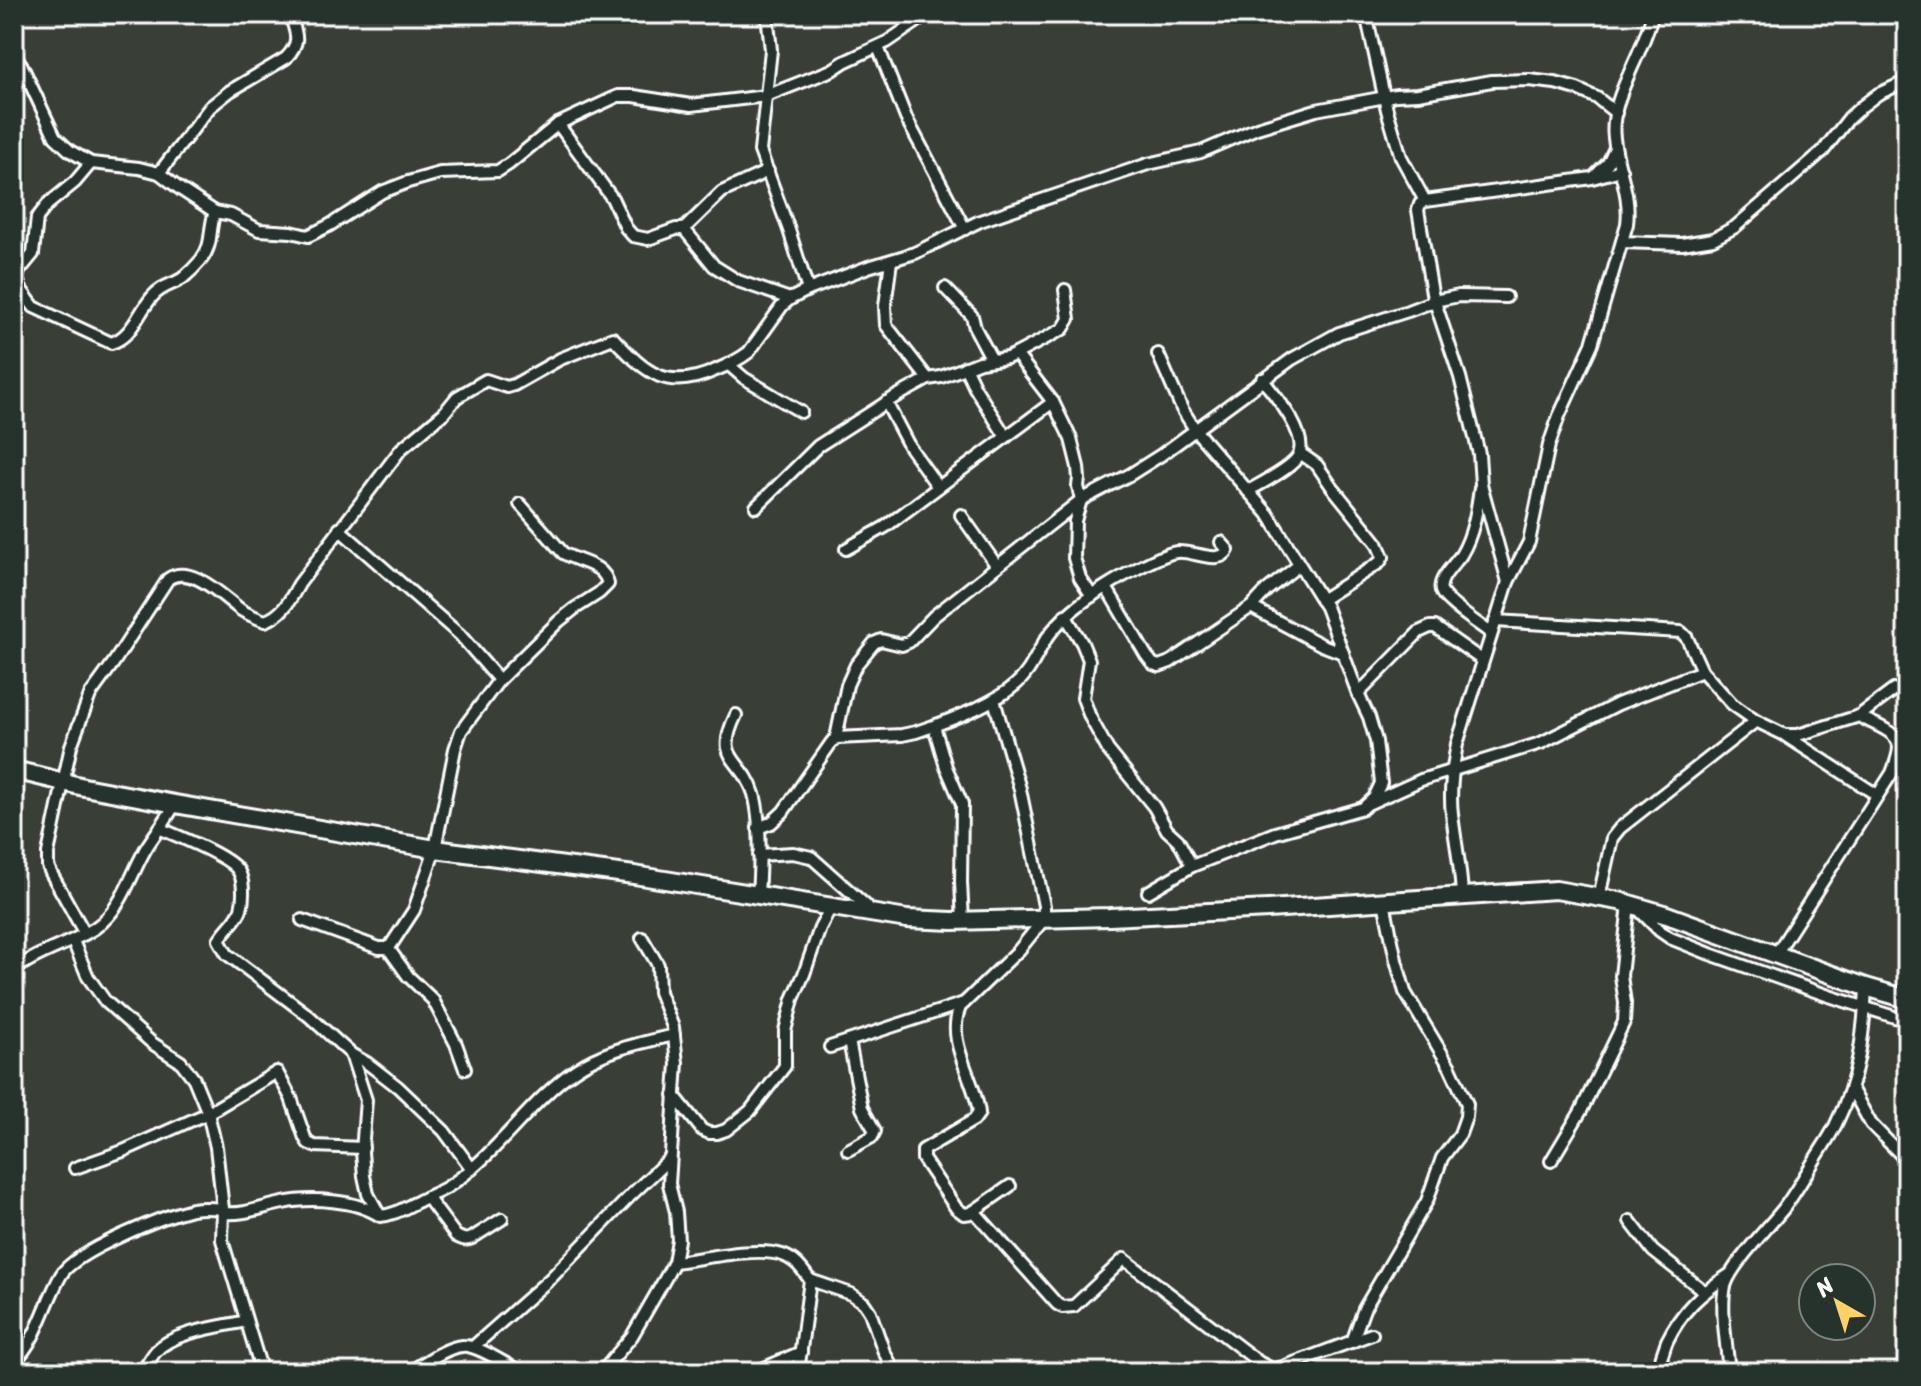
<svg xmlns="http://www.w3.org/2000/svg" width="1921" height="1386" font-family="Sriracha,sans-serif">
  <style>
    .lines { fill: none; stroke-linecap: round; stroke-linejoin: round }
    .minor-casing { stroke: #fff; stroke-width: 16 }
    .primary-casing { stroke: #fff; stroke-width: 22 }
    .minor { stroke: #26332d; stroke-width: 10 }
    .primary { stroke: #26332d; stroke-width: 16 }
  </style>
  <rect width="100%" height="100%" fill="#393f37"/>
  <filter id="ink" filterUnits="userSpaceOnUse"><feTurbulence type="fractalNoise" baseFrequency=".0125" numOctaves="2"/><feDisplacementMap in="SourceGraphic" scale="16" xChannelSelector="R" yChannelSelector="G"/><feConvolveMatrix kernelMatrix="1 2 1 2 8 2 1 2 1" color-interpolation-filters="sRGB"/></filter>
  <g filter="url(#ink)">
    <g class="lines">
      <!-- minor casing -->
      <g class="minor-casing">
        <g id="minor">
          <polyline points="767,14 771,50 760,151 789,230 808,290"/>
          <polyline points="1366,14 1387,110 1401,157 1425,201"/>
          <polyline points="878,47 906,118 965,229"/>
          <polyline points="14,57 21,64 55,137 70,151 91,163 139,168 159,173 180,189 215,212 231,215 259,230 291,232 308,236 330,225 382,192 408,182 440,173 498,171 509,164 558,124 618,96 634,96 691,105 766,96 832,70 844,62 887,42 928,14"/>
          <polyline points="558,124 612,198 626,228 633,236 648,239 676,229 684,229 714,266 738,281 790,299 808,290 868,267 915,253 980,221 1148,164 1201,152 1257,128 1316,110 1396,95 1418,94 1492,81 1529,80 1555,83 1577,89 1597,98 1616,113"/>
          <path d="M91 163 75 182 48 204 37 218 33 254 19 271 17 278 20 288 34 307 111 343C132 337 138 313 152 297 162 285 173 285 183 278 189 273 196 266 201 260 214 243 208 231 215 212"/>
          <path d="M159 173 210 107 230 91 286 58C302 41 296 34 290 14"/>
          <polyline points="1594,177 1608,163 1615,148"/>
          <polyline points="684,229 722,192 768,171"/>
          <polyline points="1622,242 1682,244 1713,239 1735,227 1823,151 1849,118 1861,107 1878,94 1907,81"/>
          <polyline points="891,261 885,306 886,325 928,379 941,377 980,362 1007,358 1016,354 1063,329 1069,319 1065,290"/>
          <polyline points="945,288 972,316 975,328 992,360"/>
          <polyline points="1016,354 1053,402 1071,439 1078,467 1079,479 1078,486 1081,500 1075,521 1074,558 1080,578 1092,596"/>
          <polyline points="729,365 744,378 801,412"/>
          <polyline points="965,367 975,388 1006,437"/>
          <polyline points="886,402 909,446 938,487"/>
          <polyline points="1300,453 1317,465 1332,487 1377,543 1383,557 1379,563 1321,600"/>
          <path d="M1480 488C1477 511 1473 535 1461 555 1455 564 1435 581 1442 593 1448 604 1480 625 1491 633"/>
          <path d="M1248 491C1262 483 1288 470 1297 458 1312 438 1275 395 1262 379"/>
          <polyline points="756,507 818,446 895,397 928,379"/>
          <polyline points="961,515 997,566"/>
          <polyline points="339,529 460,635 499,680"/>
          <polyline points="846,549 885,527 1053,402"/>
          <polyline points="1508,582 1481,484 1479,454 1460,377 1432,293 1418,210 1420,204 1425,201 1592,178 1621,170"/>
          <polyline points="1106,587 1146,655 1153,664 1159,666 1170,662 1251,607 1267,590 1299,565"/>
          <polyline points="1251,607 1322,645 1343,653"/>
          <polyline points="1065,615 1082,643 1089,660 1083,698 1090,717 1108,750 1154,807 1167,830 1178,840 1192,866"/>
          <polyline points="1495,621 1681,632 1687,638 1702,671 1732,704 1756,721 1785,735 1798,735 1859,716 1894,690 1907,686"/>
          <polyline points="1358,694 1419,632 1430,627 1435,627 1482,660"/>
          <path d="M994 700 1020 789 1044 906V919L1019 950 960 1007C945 1043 975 1077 979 1113L974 1120 923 1150V1159L956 1208 964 1214 971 1213 1010 1186"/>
          <path d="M736 715C713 762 743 757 754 794 762 823 760 865 758 894"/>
          <polyline points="934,726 946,767 962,804 961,882 963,921"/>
          <polyline points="1786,736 1877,795"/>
          <polyline points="836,738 847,685 856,665 874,643 881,640 902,645 909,642 934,616 1081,500 1131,474 1161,455 1292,359 1339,333 1408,311 1434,301 1459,296 1506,297"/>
          <polyline points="1370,803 1421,780 1541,743 1618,704 1702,671"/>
          <path d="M758 828 771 823 783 812 831 743 836 738 902 735 916 732C946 722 991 706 1015 685 1030 673 1036 655 1046 639 1062 616 1082 602 1105 587 1119 578 1163 553 1177 552 1192 550 1220 566 1228 550L1221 542"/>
          <path d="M161 829C177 836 232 857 239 872 244 881 244 899 241 909 237 921 225 929 219 940L227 954 309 1016 351 1054 367 1063 398 1087 444 1131 472 1169"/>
          <polyline points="759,855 793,853 811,857 872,911"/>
          <polyline points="1148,892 1192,866 1275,833 1363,808 1374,798 1381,783 1376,741 1369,717 1358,694 1326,607 1268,514 1196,431 1182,409 1158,354"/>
          <path d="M1462 896C1461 868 1455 841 1452 814 1449 791 1453 766 1457 744L1508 582 1529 542 1549 445 1559 416 1592 344 1627 224C1631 194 1617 168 1614 138 1610 108 1629 76 1640 49 1645 38 1649 26 1653 14"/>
          <polyline points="1599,897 1612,838 1620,828 1756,721"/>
          <polyline points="1638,909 1660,931 1670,938 1710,954 1829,996 1907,1021"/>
          <path d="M302 920 379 948H388L391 945 414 910 435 849 455 749 461 731 499 680 559 621 574 609 599 593 608 584C604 563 579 563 563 553L520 504"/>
          <path d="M85 934 51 873 48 866V853L71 746 90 695 114 662 168 579C191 563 223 597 241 610 249 615 257 618 265 621 283 615 290 600 299 584L401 449 444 413 457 397 486 380 507 387 514 385 560 359 613 338C647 374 667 392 716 370 728 365 739 360 749 352L782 306 790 299"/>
          <polyline points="73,941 88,977 105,1001 152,1043 181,1062 194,1079 208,1113 216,1147 223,1209 222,1240 262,1372"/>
          <polyline points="388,948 408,976 433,1000 456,1044 465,1069"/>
          <path d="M1776 954 1892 773C1895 765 1899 755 1899 747 1899 731 1870 723 1859 716"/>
          <path d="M14 970C39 951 69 945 95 928 123 909 131 872 148 845 157 831 167 819 175 804"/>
          <polyline points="830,1047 964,1003"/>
          <polyline points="351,1054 366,1100 362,1152 364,1176 368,1194 379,1214"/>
          <polyline points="1851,1088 1871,1124 1907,1161"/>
          <polyline points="674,1095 702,1130 709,1133 717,1133 726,1130 750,1111 785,1066 785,1031 793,999 804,974 820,928 831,907"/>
          <polyline points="848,1150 872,1137 875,1131 862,1108 849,1041"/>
          <polyline points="1551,1161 1581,1111 1624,1022 1625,1003 1621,976 1629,904"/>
          <polyline points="75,1168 123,1151 208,1113 277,1072 291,1098 305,1138 308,1143 314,1146 363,1148"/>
          <path d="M427 1197 456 1236C462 1239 466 1241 472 1238L502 1219"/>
          <polyline points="974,1211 1057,1304 1062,1307 1074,1306 1124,1259 1260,1363 1272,1369 1283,1367 1372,1334"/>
          <path d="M223 1213C245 1215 262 1207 283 1203 310 1197 357 1200 380 1216 395 1215 406 1207 419 1201 430 1195 443 1191 452 1184 499 1152 529 1102 575 1070 604 1050 641 1043 674 1035"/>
          <polyline points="1630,1221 1653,1251 1704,1291"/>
          <path d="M674 1262C701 1259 758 1246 782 1255 795 1259 802 1269 810 1280L798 1372"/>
          <polyline points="810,1280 851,1294 864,1303 870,1312 884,1352 895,1372"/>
          <polyline points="1352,1342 1364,1309 1427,1201 1442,1158 1460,1134 1466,1117 1467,1104 1450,1067 1405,992 1396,960 1384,902"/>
          <polyline points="473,1347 551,1278 630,1196 669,1159"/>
          <path d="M14 1362C39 1337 44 1305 61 1275 75 1251 164 1216 192 1209 202 1207 213 1208 223 1209"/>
          <path d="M142 1372C147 1365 151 1357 156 1351 175 1331 221 1327 246 1321"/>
          <path d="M409 1372C423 1364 446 1347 462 1346 477 1344 506 1365 521 1372"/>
          <polyline points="602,1372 632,1336 666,1277 674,1262 678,1240 676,1212 669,1184 677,1063 673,1027 659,992 658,965 642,938"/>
          <polyline points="755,1372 801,1352"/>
          <path d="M1655 1372C1661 1362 1663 1351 1667 1341 1682 1310 1701 1293 1729 1275"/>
          <path d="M1729 1372C1727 1347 1720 1309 1725 1286 1731 1265 1769 1227 1784 1208 1795 1193 1804 1177 1814 1161 1821 1149 1830 1137 1836 1124 1858 1080 1864 1035 1866 987"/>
        </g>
      </g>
      <!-- primary casing -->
      <g class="primary-casing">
        <polyline id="primary" points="14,770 84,787 175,804 435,849 634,875 907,919 953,921 1110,917 1268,909 1556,890 1619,901 1667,915 1866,987 1907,999"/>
      </g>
      <!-- minor -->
      <use href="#minor" class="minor"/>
      <!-- primary -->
      <use href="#primary" class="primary"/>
    </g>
  </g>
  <!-- margin -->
  <rect width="1921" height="1386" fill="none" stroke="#26332d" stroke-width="48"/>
  <rect x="24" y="24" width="1873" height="1338" fill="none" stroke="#fff" stroke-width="3" filter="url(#ink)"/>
  <!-- north arrow -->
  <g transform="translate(1837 1302) rotate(321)"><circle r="38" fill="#26332d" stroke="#7d8581" stroke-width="2"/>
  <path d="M0-6L14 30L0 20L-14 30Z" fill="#ffd166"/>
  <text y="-12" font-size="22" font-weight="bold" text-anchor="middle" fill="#ffffff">N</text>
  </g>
</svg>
